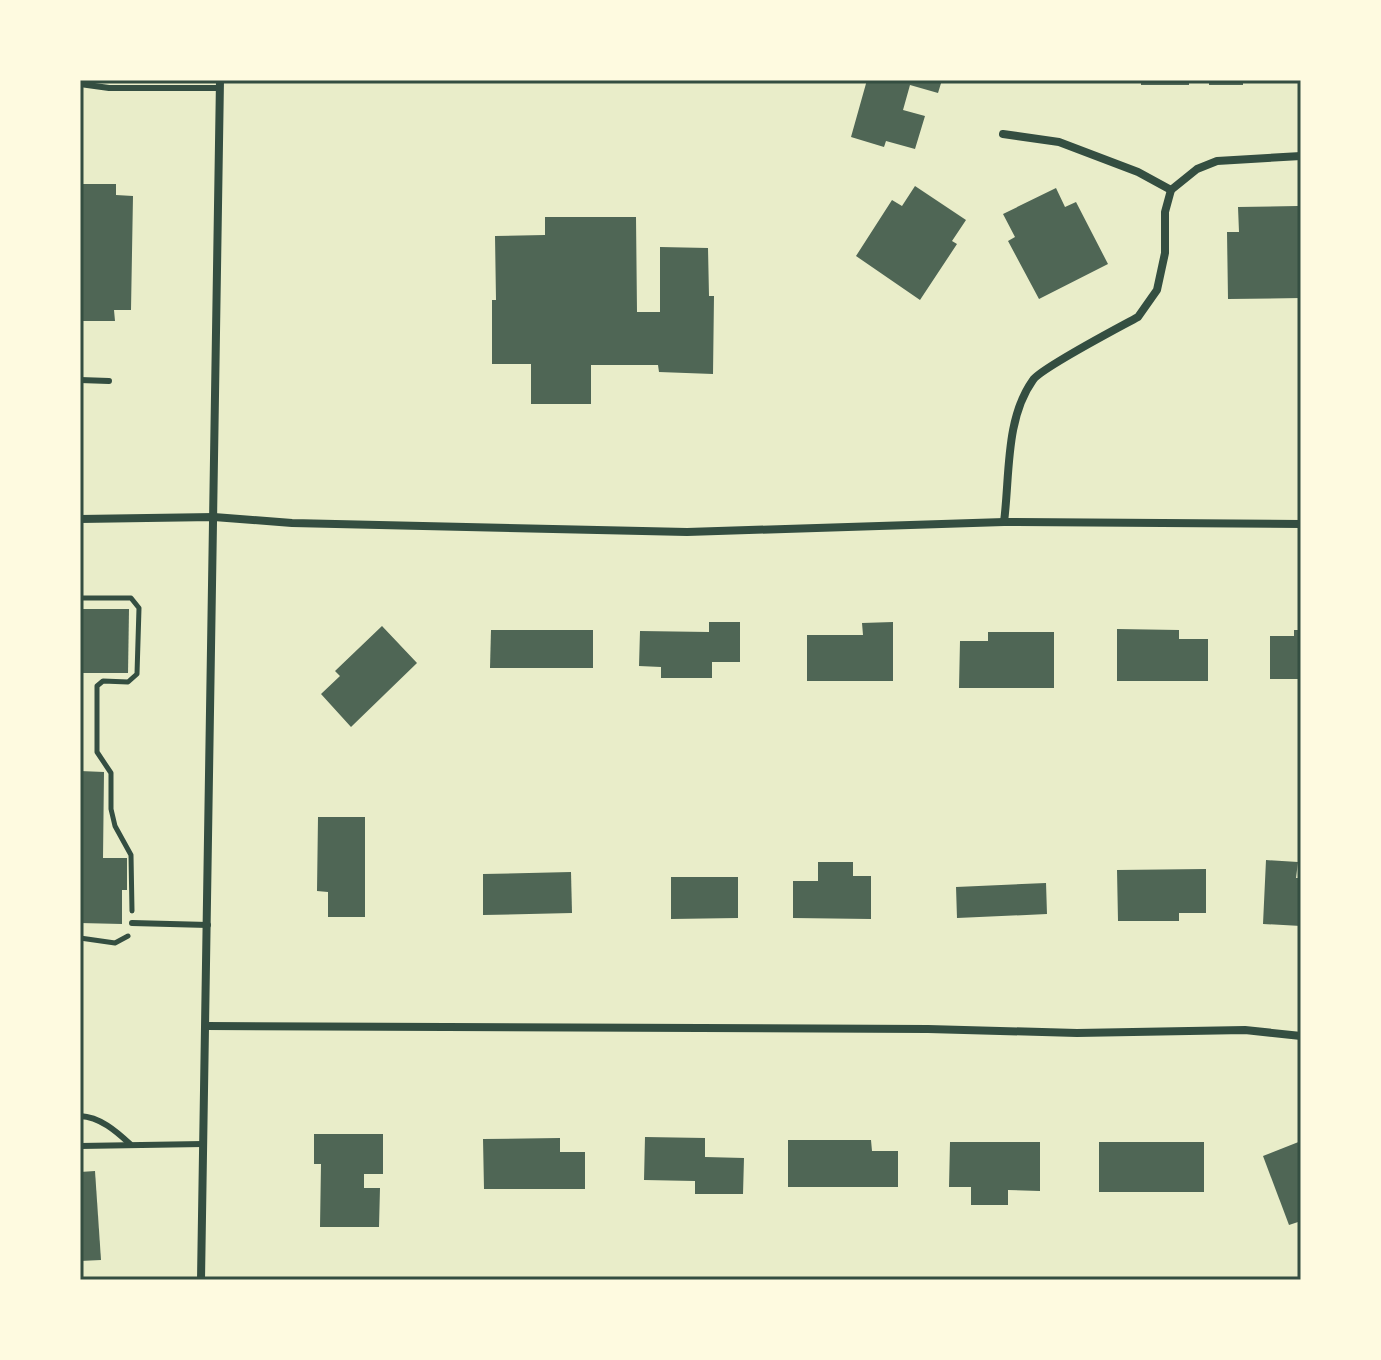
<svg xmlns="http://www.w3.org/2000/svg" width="1381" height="1360" font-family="Raleway,sans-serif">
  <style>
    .building { fill: #4f6655 }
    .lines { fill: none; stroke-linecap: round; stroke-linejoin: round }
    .path { stroke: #344e41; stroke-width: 5 }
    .service { stroke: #344e41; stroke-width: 6 }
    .minor { stroke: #344e41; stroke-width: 8 }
    .neatline { fill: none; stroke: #344e41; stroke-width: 3 }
  </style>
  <rect width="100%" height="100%" fill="#e9edc9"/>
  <!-- building -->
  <g class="building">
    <polygon points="867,80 942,80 938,93 910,85 903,110 925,116 915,149 886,141 884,147 851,137"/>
    <rect x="1141" y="80" width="48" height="5"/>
    <rect x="1209" y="80" width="34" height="5"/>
    <polygon points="80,184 116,184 116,195 133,196 131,310 114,310 115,321 80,321"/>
    <polygon points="915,186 966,220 952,241 957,244 920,300 856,256 892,200 902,206"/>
    <polygon points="1056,188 1065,207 1076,202 1108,264 1039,299 1008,241 1015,237 1003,214"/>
    <polygon points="1298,206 1299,230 1301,230 1301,298 1228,299 1227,232 1239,232 1238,207"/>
    <polygon points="545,217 636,217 637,312 660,312 660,247 708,248 709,296 714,296 713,374 659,372 658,365 591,365 591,404 531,404 531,364 492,364 492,300 496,300 495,236 545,235"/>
    <polygon points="80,609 129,609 128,673 80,673"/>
    <polygon points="709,622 740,622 740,662 712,662 712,678 661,678 661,667 639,666 640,631 709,632"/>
    <polygon points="893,622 893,681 807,681 807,635 863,635 862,623"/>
    <polygon points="382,626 417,663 351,727 321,694 340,676 335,671"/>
    <polygon points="1117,629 1179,630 1179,639 1208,639 1208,681 1117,681"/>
    <polygon points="491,630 593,630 593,668 490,668"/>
    <polygon points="1294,630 1301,630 1301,679 1270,679 1270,636 1294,636"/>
    <polygon points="988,632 1054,632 1054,688 959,688 960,641 988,641"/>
    <polygon points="80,771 104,772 103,858 127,858 127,890 122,890 122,924 80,923"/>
    <polygon points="318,817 365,817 365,917 328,917 328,892 317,891"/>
    <polygon points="1266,860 1298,862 1296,878 1301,878 1301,926 1263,924"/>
    <polygon points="818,862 853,862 853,876 871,876 871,919 793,918 793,881 818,881"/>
    <polygon points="1206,869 1206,913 1179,913 1179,921 1118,921 1117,870"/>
    <polygon points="571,872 572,913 483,915 483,874"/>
    <polygon points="671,877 738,877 738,918 671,919"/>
    <polygon points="1046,883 1047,914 957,918 956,887"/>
    <polygon points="314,1134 383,1134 383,1174 364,1174 364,1188 380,1188 379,1227 320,1227 321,1164 314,1164"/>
    <polygon points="645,1137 705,1138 705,1157 744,1158 743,1194 695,1194 695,1181 644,1180"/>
    <polygon points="560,1138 560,1152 585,1152 585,1189 484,1189 483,1139"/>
    <polygon points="788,1140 871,1140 872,1151 898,1151 898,1187 788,1187"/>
    <polygon points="1301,1141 1301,1221 1289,1225 1263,1156"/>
    <polygon points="950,1142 1040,1142 1040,1191 1008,1190 1008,1205 971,1205 971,1187 949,1187"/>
    <rect x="1099" y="1142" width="105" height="50"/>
    <polygon points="95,1171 101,1260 80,1261 80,1172"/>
  </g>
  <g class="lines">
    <!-- path -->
    <g class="path">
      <polyline points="80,598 131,598 139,608 137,674 128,682 103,681 97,686 97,752 111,773 111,809 115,826 131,855 132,911"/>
      <polyline points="80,938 115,943 128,936"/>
    </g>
    <!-- service -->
    <g class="service">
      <polyline points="80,84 109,88 220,88"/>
      <polyline points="80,380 109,381"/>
      <polyline points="132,923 208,925"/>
      <path d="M80 1116C100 1117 116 1131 130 1144"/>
      <polyline points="80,1146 203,1144"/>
    </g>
    <!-- minor -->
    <g class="minor">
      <polyline points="1003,134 1059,142 1138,172 1171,190"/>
      <polyline points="80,519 214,517 292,523 687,532 1004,522 1301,524"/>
      <path d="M1004 522C1010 476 1005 419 1033 380 1041 368 1120 327 1138 317L1157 290 1165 253V212L1171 190 1197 169 1217 161 1301 156"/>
      <polyline points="206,1026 928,1029 1077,1033 1245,1030 1301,1036"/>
      <polyline points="201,1280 220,80"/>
    </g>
  </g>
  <!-- border -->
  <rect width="1381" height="1360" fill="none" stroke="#fefae0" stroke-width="164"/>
  <rect x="82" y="82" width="1217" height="1196" class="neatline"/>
</svg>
